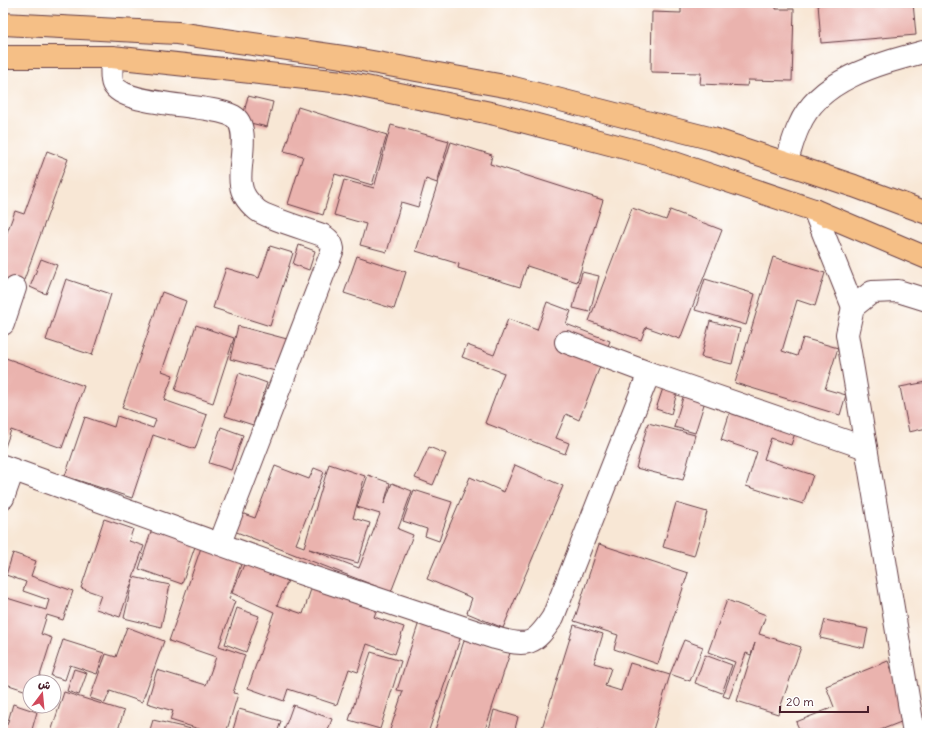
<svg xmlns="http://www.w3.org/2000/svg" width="930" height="736" font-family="Delius,'Playpen Sans Arabic',sans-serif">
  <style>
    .building { fill: #eab3ae }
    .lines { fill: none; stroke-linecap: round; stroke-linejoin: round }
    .minor-casing { stroke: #643d44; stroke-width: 24 }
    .trunk-casing { stroke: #643d44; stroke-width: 24 }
    .minor { stroke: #fff; stroke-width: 22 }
    .trunk { stroke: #f5bf86; stroke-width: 22 }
  </style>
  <rect width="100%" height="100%" fill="#fff"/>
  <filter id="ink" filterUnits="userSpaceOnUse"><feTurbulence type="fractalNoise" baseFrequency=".025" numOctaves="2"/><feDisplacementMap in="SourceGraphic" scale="8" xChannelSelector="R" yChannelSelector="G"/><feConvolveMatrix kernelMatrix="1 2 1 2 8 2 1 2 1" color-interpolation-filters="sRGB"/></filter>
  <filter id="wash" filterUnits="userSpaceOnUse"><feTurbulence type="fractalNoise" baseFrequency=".012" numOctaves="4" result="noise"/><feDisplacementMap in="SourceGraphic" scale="16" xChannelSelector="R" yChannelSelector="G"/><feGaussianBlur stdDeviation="0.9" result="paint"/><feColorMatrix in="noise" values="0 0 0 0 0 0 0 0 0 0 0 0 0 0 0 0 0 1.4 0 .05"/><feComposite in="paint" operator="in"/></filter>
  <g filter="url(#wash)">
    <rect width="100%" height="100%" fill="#f8e7d5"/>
    <g id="blocks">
      <!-- building -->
      <g class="building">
        <polygon points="681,3 776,3 776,9 794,9 792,81 748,80 747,86 700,84 701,73 651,72 652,12 681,13"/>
        <polygon points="818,3 913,3 916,35 821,43"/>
        <polygon points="248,96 273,102 267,127 242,121"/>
        <polygon points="298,107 387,135 372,185 335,174 323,215 288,204 303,156 284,151"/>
        <polygon points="391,125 449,141 437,183 426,179 418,207 401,202 387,252 360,245 366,224 334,215 344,180 374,188"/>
        <polygon points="451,142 492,155 490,164 603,200 577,282 527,266 520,287 458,268 459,264 416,251"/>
        <polygon points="47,151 68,159 20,291 3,285 3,243 15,211 24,214"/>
        <polygon points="632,208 666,220 670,210 722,230 680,339 646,327 641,340 589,321"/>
        <polygon points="299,245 315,251 309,270 293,264"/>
        <polygon points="270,246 293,253 270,326 213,308 226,268 259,278"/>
        <polygon points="357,256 406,272 394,309 344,293"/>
        <polygon points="773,257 825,273 815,306 797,300 782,351 797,356 803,338 838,348 825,389 846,395 840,415 735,383"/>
        <polygon points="41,259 57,265 46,294 30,287"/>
        <polygon points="582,272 599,276 590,312 573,308"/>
        <polygon points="66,279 111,294 92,355 46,340"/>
        <polygon points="705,279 755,294 746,325 695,310"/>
        <polygon points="162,292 186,301 162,371 173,375 164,400 207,415 195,449 153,435 132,498 65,476 85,417 114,427 117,416 153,428 156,420 122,408"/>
        <polygon points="547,302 571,311 566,324 610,341 579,420 566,414 556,438 569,443 565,454 485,423 504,373 462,357 467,345 494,355 508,319 537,330"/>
        <polygon points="710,321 740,329 732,364 701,357"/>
        <polygon points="196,325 234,338 213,403 175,390"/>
        <polygon points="238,326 287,339 279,372 230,359"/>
        <polygon points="3,357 84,386 62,448 11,430 5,447 3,447"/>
        <polygon points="239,373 267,383 253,425 225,416"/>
        <polygon points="927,382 927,428 909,432 900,387"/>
        <polygon points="663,388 677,393 671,414 656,409"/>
        <polygon points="684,394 705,401 695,433 674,427"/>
        <polygon points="732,406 797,427 791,445 771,438 764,459 813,475 803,504 746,486 757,452 721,440"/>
        <polygon points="648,423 695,435 683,480 636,468"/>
        <polygon points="221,427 243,435 231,470 209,463"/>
        <polygon points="429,447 446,454 433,485 415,478"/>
        <polygon points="329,464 365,476 353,518 370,523 358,563 309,549 359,568 380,514 357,507 368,475 390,483 384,504 392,483 412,491 398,529 413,535 391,592 234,531 241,513 255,518 275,466 309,479 314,468 324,472 296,544 304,547"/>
        <polygon points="515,465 563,486 503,628 467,613 472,598 427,579 470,477 504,492"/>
        <polygon points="414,490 452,502 439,541 425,536 427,529 403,521"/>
        <polygon points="676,503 707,512 694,556 663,547"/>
        <polygon points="104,519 133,529 129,541 144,546 133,577 170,585 161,627 124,618 133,579 120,617 96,609 101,595 81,588"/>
        <polygon points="154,523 198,538 182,584 139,569"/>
        <polygon points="205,536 246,550 229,599 235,601 219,646 245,655 233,693 238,694 226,733 212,733 170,720 173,711 147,703 157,670 206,685 216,657 169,641"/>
        <polygon points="599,544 688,573 658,664 614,649 618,635 574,621"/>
        <polygon points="13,553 36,561 31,576 73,591 63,620 47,615 41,634 52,638 38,682 30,682 30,692 3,683 3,610 7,598 46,610 49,600 23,591 26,582 6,575"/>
        <polygon points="248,555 291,574 277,605 303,614 312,586 379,603 374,617 404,627 395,654 367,644 358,672 349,669 337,705 288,689 284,701 248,688 274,612 232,593"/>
        <polygon points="727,600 766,615 759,634 801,647 778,714 737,701 755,643 751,655 746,653 729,698 723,696 735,662 708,652"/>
        <polygon points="237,608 259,616 246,652 225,644"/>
        <polygon points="420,619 462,633 428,733 399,733 390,730 403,691 397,690"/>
        <polygon points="825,620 868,629 864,648 820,638"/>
        <polygon points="574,625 603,634 594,663 611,668 605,686 621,691 630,663 670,675 652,733 603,733 597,731 597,733 560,733 542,728"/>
        <polygon points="127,627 164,641 142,702 110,691 105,703 90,698 106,654 116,657"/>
        <polygon points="465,638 510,653 484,733 434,733"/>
        <polygon points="63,640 104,653 97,674 70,665 65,680 51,676"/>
        <polygon points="684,640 703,647 690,681 670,674"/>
        <polygon points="371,652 401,661 380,729 349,720"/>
        <polygon points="705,655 732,665 722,693 695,683"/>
        <polygon points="888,661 911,718 873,733 801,733 796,722 834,707 826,686"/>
        <polygon points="74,669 87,673 79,695 67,691"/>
        <polygon points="64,692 124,711 117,733 51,732"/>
        <polygon points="13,704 37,712 31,733 3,733 3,724 7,725"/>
        <polygon points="293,705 332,719 327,733 283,733"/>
        <polygon points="239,709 281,721 277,733 232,733"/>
        <polygon points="494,710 518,717 514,733 488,733"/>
        <polygon points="153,720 204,732 204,733 149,733"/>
      </g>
    </g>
  </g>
  <g filter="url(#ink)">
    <use href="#blocks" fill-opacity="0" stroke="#643d44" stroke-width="1"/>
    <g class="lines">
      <!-- minor casing -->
      <g class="minor-casing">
        <g id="minor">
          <path d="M112 57C112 65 110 77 113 84 124 107 208 103 233 116 252 127 237 168 241 185 242 195 250 204 257 210 265 217 309 230 322 235 328 239 332 242 333 249L220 543"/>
          <path d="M786 164C790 152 793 138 799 126 819 78 882 63 927 51"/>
          <polyline points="814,210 853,307"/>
          <polyline points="3,324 15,288"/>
          <polyline points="566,342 649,373 866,448"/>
          <path d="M3 466 294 571 495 638C528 647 534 646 553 617L649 373"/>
          <polyline points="3,498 13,470"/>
          <polyline points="914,733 847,334 853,307 872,292 898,291 927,300"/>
        </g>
      </g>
      <!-- trunk casing -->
      <g class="trunk-casing">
        <g id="trunk">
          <polyline points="3,24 177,33 350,58 510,87 713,139 854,186 927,213"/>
          <polyline points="3,57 112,57 342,82 495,114 648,154 814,210 927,258"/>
        </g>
      </g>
      <!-- minor -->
      <use href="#minor" class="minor"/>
      <!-- trunk -->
      <use href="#trunk" class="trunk"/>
    </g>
  </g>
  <!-- margin -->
  <rect width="930" height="736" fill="none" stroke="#fff" stroke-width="16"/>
  <!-- north arrow -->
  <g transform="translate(42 694) rotate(16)"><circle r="19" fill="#ffffff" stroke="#b7a5aa"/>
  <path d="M0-3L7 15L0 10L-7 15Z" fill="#d1495b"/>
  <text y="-6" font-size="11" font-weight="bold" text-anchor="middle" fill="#4a1f2b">ش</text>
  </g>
  <!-- scale -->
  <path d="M780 706v6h88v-6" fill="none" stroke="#4a1f2b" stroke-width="2"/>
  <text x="786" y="706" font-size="12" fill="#4a1f2b" stroke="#ffffff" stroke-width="3" paint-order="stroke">20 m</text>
</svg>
